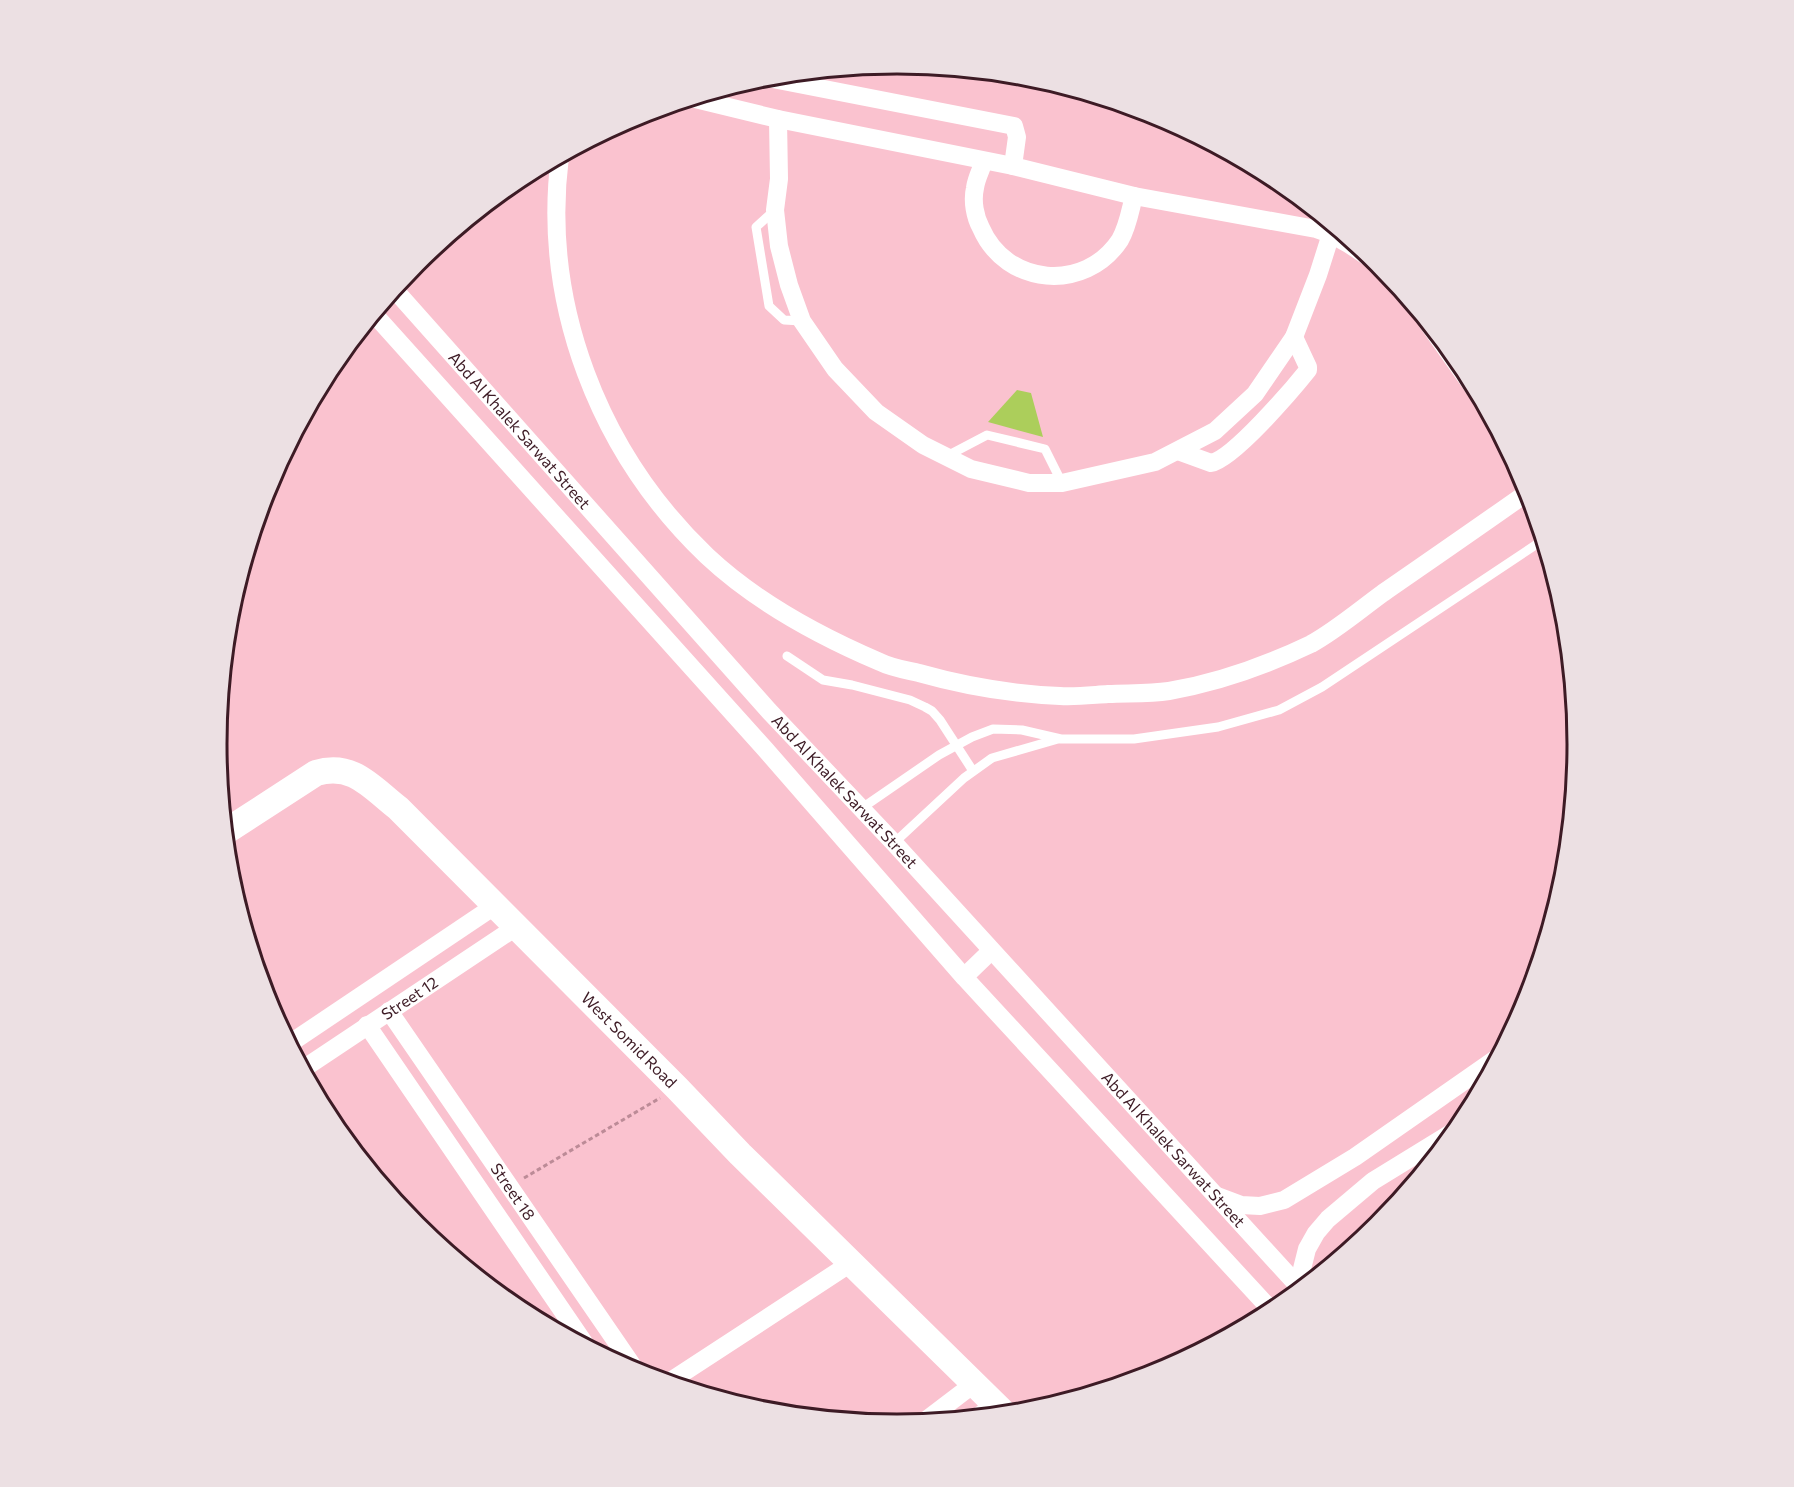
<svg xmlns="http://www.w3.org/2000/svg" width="1794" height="1487" font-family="Commissioner,sans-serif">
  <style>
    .green { fill: #acce5b }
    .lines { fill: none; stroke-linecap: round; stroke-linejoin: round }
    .path { stroke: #bc8b97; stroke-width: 3; stroke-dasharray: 4.5 3; stroke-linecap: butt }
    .lane { stroke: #fff; stroke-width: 9 }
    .street { stroke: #fff; stroke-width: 18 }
    .secondary { stroke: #fff; stroke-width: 26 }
    .labels { text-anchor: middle; stroke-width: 6; stroke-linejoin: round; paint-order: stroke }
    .street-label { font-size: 16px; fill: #3d1b25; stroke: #fbf1f3 }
    .rim { fill: none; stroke: #3d1b25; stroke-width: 3 }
  </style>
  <rect width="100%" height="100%" fill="#fac2cf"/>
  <!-- green -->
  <polygon class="green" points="1017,390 1031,393 1043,437 988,422"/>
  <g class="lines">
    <!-- path -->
    <polyline class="path" points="524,1178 660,1098"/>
    <!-- lane -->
    <g class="lane">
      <polyline points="775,210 756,227 769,306 784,320 802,321"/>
      <polyline points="947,456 987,435 1045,449 1062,483"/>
      <polyline points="787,656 823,680 852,685 910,700 925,707 932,711 940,720 973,771"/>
      <polyline points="862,808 939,755 972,737 993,729 1022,730 1061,739 1134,739 1218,727 1279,710 1322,687 1543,540"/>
      <polyline points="894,843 964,778 992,758 1058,739"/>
    </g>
    <!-- street -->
    <g class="street">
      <polyline points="763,77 1014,126 1017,137 1013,166"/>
      <path d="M691 98 778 119 1013 166 1134 196 1316 229C1341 237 1361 252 1382 267"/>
      <polyline points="778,119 779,179 775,210 779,246 789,285 802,321 835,369 876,412 923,445 971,469 1029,483 1062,483 1155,462 1215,431 1255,394 1294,337 1318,275 1331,234"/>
      <path d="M560 156C541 304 599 453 707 556 756 602 819 636 880 662 892 668 906 670 919 673 965 686 1013 694 1060 696 1076 697 1092 695 1108 694 1128 693 1149 694 1169 691 1216 683 1267 665 1311 644 1335 631 1361 609 1383 593 1432 559 1480 526 1528 492"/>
      <path d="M984 161C981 170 976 179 975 188 972 201 975 217 981 228 1006 286 1085 293 1120 240 1128 226 1130 211 1134 196"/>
      <path id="s1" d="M394 289 769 711 894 843 1300 1288"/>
      <polyline points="374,314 765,749 964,977 1272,1311"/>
      <polyline points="1427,322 1480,397"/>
      <path d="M1178 451 1211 463C1233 459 1292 390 1308 370V367L1294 337"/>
      <polyline points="964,977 991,951"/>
      <path id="s2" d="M389 1011 637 1372"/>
      <polyline points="367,1025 585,1344"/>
      <polyline points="289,1044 496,905"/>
      <path id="s3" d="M303 1069 516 927"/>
      <polyline points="1217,1196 1241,1205 1260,1206 1284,1200 1355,1157 1497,1058"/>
      <polyline points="1301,1288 1302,1269 1307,1249 1316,1233 1328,1219 1373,1181 1456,1130"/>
      <polyline points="669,1382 851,1263"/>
      <polyline points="979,1416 995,1404"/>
      <polyline points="925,1421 975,1383"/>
    </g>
    <!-- secondary -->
    <path class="secondary" id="s4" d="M225 832 316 773C353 762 371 787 398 808L677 1088 740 1154 1004 1413"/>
  </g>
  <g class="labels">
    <!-- street labels -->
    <g class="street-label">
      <text dy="6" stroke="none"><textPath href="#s1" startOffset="189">Abd Al Khalek Sarwat Street</textPath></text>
      <text dy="6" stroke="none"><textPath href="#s1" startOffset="675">Abd Al Khalek Sarwat Street</textPath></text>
      <text dy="6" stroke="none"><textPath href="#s3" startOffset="128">Street 12</textPath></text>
      <text dy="6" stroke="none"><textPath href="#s4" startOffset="530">West Somid Road</textPath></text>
      <text dy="6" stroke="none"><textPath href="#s1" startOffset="1161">Abd Al Khalek Sarwat Street</textPath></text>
      <text dy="6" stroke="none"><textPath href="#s2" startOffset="219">Street 18</textPath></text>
    </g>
  </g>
  <!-- crop -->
  <path d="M0 0H1794V1487H0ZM227 744a670 670 0 1 1 1340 0a670 670 0 1 1-1340 0Z" fill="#ece0e3" fill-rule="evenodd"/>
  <path class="rim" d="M227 744a670 670 0 1 1 1340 0a670 670 0 1 1-1340 0Z"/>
</svg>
